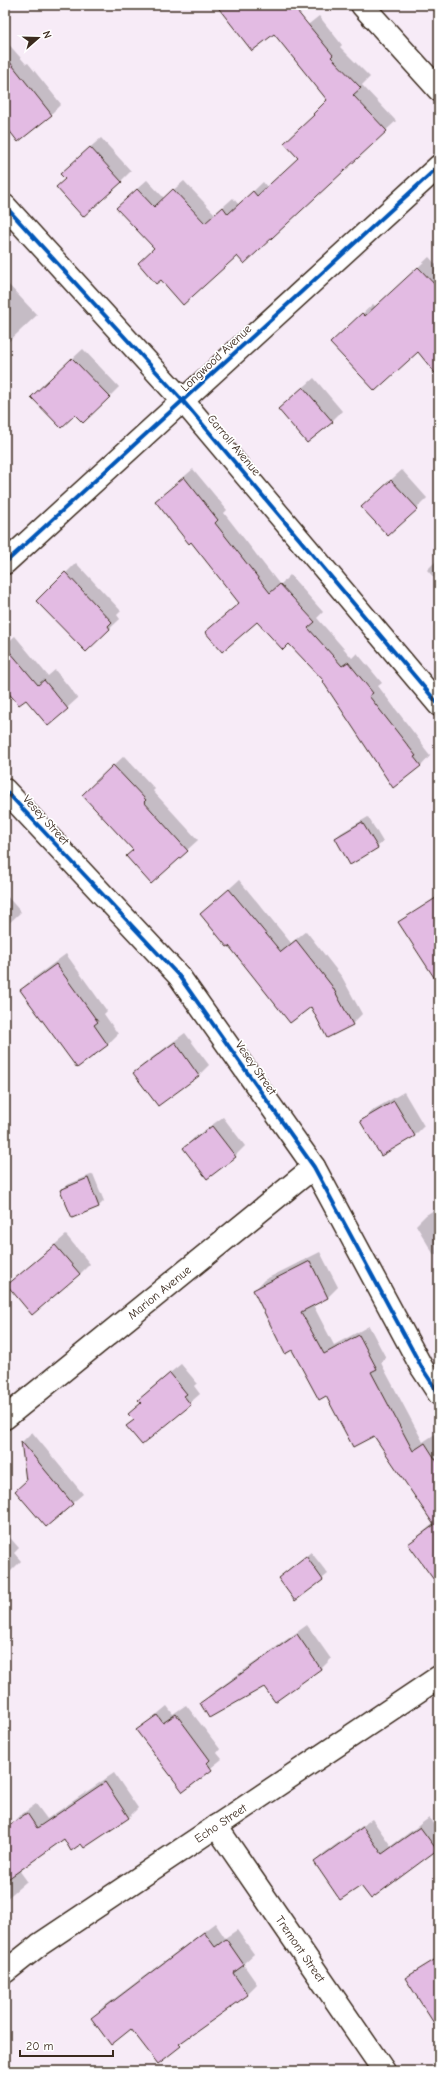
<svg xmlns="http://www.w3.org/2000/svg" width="444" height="2076" font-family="'Comic Neue',sans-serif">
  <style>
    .shadow { fill: #0003 }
    .building { fill: #e3bbe3; stroke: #3b2a1e }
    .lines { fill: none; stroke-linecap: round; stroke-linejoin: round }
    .street-casing { stroke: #3b2a1e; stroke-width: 25 }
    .secondary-casing { stroke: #3b2a1e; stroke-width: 25 }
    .street { stroke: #fff; stroke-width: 22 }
    .secondary { stroke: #fff; stroke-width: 22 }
    .cycleway-casing { stroke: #fff; stroke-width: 6 }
    .cycleway { stroke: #0057b8; stroke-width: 4 }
    .labels { text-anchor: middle; stroke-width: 3.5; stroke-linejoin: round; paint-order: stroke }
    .street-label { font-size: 12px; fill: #3b2a1e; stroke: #fff }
  </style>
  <rect width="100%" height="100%" fill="#f7ebf7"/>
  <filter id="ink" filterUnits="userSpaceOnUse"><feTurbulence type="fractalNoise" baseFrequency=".025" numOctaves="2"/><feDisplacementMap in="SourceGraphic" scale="8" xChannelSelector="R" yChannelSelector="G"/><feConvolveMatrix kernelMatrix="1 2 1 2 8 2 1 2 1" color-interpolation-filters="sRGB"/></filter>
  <g filter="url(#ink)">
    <!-- shadow -->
    <g class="shadow">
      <polygon points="435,5 439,5 439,9"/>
      <polygon points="319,16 342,45 340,47 370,77 362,85 396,121 244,262 237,254 155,248 127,198 147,180 164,198 184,181 215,214 233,198 239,205 263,182 267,187 299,158 315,115 328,100 294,36"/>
      <polygon points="5,40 26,64 28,63 61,104 51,114 5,124"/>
      <polygon points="101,138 131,171 121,181 66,179 71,164"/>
      <polygon points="429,257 439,268 439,352 418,350 342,333 373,304 376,307"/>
      <polygon points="5,281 37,315 5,345"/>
      <polygon points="83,349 119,387 109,397 75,413 42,387"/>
      <polygon points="314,378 342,411 332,421 279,409"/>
      <polygon points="193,469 227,510 224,513 280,585 290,575 323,612 317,618 352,658 357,653 382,683 378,686 424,746 423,747 430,756 421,766 326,681 289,643 258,621 206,632 240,603 191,541 156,501"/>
      <polygon points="402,470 427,498 417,508 372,497"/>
      <polygon points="439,558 439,583 427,570"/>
      <polygon points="76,563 121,611 117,615 120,619 86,651 38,601"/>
      <polygon points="15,636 48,676 55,670 78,698 48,725 26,698 12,696 5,701 5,645"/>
      <polygon points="124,756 155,789 153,791 198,840 151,883 134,850 93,785"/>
      <polygon points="368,817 383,842 377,847 336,838 341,833"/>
      <polygon points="439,845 439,855 435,849"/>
      <polygon points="239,880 291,943 306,931 342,977 362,1014 352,1024 229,944 201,914"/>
      <polygon points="5,894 21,912 5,927"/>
      <polygon points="439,895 439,963 400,923"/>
      <polygon points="66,954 107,1011 104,1014 118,1034 108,1044 77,1066 21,990 31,980"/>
      <polygon points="185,1033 209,1065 199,1075 158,1105 135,1073 145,1063"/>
      <polygon points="404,1092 424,1126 414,1136 361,1121 371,1111"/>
      <polygon points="223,1117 245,1146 235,1156 184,1148 194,1138"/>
      <polygon points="93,1174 104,1201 99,1206 62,1190 67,1185"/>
      <polygon points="439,1207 439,1253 434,1255 416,1225 426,1215"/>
      <polygon points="66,1235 90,1264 80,1274 8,1285"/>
      <polygon points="320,1252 338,1287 328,1297 313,1305 334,1345 369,1326 386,1358 381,1363 423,1442 435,1434 439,1440 439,1585 409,1544 434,1523 375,1435 326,1395 292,1349 254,1291 264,1280"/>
      <polygon points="181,1364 197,1383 194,1386 200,1394 142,1444 128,1426 135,1419 130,1414 142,1402 139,1400 149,1390"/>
      <polygon points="32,1432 83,1494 46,1525 27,1480 22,1442"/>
      <polygon points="5,1532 19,1548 14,1553 21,1561 5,1577"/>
      <polygon points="311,1552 328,1574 296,1600 279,1578"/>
      <polygon points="307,1625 331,1659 321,1669 201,1704 211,1694"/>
      <polygon points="186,1705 220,1749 217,1753 222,1759 183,1790 138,1730 167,1706 173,1714"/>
      <polygon points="114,1773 138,1808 129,1817 84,1847 82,1843 64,1838 19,1870 27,1881 5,1900 5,1849 8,1827 18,1817 36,1804 47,1819"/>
      <polygon points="429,1818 439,1832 439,1847 437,1850 315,1862 324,1853 372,1819 391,1846"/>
      <polygon points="215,1923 225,1938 237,1930 254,1954 243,1964 257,1984 247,1994 190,2035 158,2062 132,2028 92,2018 102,2008"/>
    </g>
    <!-- building -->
    <g class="building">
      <polygon points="216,5 292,5 333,55 331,57 361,88 353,95 387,131 244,264 237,256 183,305 161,280 156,284 138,263 154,248 116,208 137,189 154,207 173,189 205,223 223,207 228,214 253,191 257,196 298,158 284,143 314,115 313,114 327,100 274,34 252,51"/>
      <polygon points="5,56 52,115 18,142 5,125"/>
      <polygon points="90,147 122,182 83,217 56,187 65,179 60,174"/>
      <polygon points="418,267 439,289 439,378 418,352 375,391 330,343 362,313 365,316"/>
      <polygon points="72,358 110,397 83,423 75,415 61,428 31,397"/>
      <polygon points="303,387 333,422 307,443 278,409"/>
      <polygon points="184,477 218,520 215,523 270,593 280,584 315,622 308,628 342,666 348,662 373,693 369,696 416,756 414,757 421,766 393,788 323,682 324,681 289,644 283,650 257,622 222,652 205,632 239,603 191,542 189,544 155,501"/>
      <polygon points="391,480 418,509 388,536 361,507"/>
      <polygon points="65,572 112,622 108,626 110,629 86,652 36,601"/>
      <polygon points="5,646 38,685 44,680 68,709 48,726 26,700 19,705 5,689"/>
      <polygon points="113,765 146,800 144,802 188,851 151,884 126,856 133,850 82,795"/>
      <polygon points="362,822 378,848 350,865 335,838"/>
      <polygon points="229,889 281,952 296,940 332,986 353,1025 327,1038 311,1007 290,1023 229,946 227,947 200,914"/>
      <polygon points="439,896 439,985 398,922"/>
      <polygon points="56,964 98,1022 94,1025 108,1045 77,1068 20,990"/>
      <polygon points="175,1042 199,1076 158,1106 133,1073"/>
      <polygon points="394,1101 415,1136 381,1156 360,1121"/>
      <polygon points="212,1126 236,1157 207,1179 183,1148"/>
      <polygon points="88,1178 99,1207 72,1218 60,1190"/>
      <polygon points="55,1245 80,1274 32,1315 7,1285"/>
      <polygon points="310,1261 328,1298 301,1312 324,1354 359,1335 377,1369 371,1372 413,1451 425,1443 439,1465 439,1587 408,1544 434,1525 374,1436 353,1447 326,1396 319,1400 292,1350 285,1354 253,1290"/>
      <polygon points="170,1373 187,1394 184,1396 191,1405 142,1445 126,1426 134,1420 128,1414 141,1403 138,1400"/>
      <polygon points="21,1441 73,1504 46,1527 15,1491 26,1481"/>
      <polygon points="306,1556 323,1580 295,1601 278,1578"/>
      <polygon points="297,1634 321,1669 275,1702 264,1687 209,1718 200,1703"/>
      <polygon points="176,1714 210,1760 207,1763 212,1770 183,1792 136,1730 157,1715 163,1723"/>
      <polygon points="105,1782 129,1818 84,1848 81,1844 71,1851 64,1839 5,1881 5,1828 27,1813 37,1828"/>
      <polygon points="363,1827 382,1854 420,1827 437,1850 371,1899 361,1886 340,1900 314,1862"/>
      <polygon points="204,1932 215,1947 226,1939 244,1965 233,1973 248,1995 179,2044 181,2046 158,2064 131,2029 111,2045 91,2018"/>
      <polygon points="439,1957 439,2031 405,1978"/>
    </g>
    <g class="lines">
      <!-- street casing -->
      <g class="street-casing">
        <g id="street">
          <polyline points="5,206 183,401 439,705"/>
          <polyline points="5,790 179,976 314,1167 422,1368 439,1394"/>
          <path id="s1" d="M5 1418 314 1167"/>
          <path id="s2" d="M216 1826 384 2071"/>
          <path id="s3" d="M5 1972 39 1945 439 1677"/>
        </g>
      </g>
      <!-- secondary casing -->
      <g class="secondary-casing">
        <g id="secondary">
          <polyline points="362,5 439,90"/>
          <polyline points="5,563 439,166"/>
        </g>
      </g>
      <!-- street -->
      <use href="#street" class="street"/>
      <!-- secondary -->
      <use href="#secondary" class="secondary"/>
      <!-- cycleway casing -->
      <g class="cycleway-casing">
        <g id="cycleway">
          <polyline points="5,206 183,401 439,705"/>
          <polyline points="5,563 439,166"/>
          <polyline points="5,790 179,976 314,1167 422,1368 439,1394"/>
        </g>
      </g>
      <!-- cycleway -->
      <use href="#cycleway" class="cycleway"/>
    </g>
  </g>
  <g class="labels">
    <!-- street labels -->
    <g class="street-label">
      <text transform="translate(216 358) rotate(-43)" y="4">Longwood Avenue</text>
      <text transform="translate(234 445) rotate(50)" y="4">Carroll Avenue</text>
      <text transform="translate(46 820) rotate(48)" y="4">Vesey Street</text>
      <text transform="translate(256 1068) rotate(55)" y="4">Vesey Street</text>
      <text dy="4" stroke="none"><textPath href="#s1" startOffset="199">Marion Avenue</textPath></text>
      <text dy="4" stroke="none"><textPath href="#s3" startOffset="262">Echo Street</textPath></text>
      <text dy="4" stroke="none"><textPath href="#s2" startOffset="149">Tremont Street</textPath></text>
    </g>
  </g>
  <!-- margin -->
  <rect width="444" height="2076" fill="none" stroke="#fff" stroke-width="20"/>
  <rect x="10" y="10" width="424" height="2056" fill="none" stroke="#3b2a1e" stroke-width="1.5" filter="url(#ink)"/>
  <!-- north arrow -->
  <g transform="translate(38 38) rotate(70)" stroke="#ffffff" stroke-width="3" paint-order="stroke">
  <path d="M0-3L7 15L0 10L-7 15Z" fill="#3b2a1e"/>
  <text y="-6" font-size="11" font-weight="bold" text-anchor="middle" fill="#3b2a1e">N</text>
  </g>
  <!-- scale -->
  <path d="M20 2050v6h93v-6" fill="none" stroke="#3b2a1e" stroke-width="2"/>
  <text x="26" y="2050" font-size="12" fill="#3b2a1e" stroke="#ffffff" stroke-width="3" paint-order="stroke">20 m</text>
</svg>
